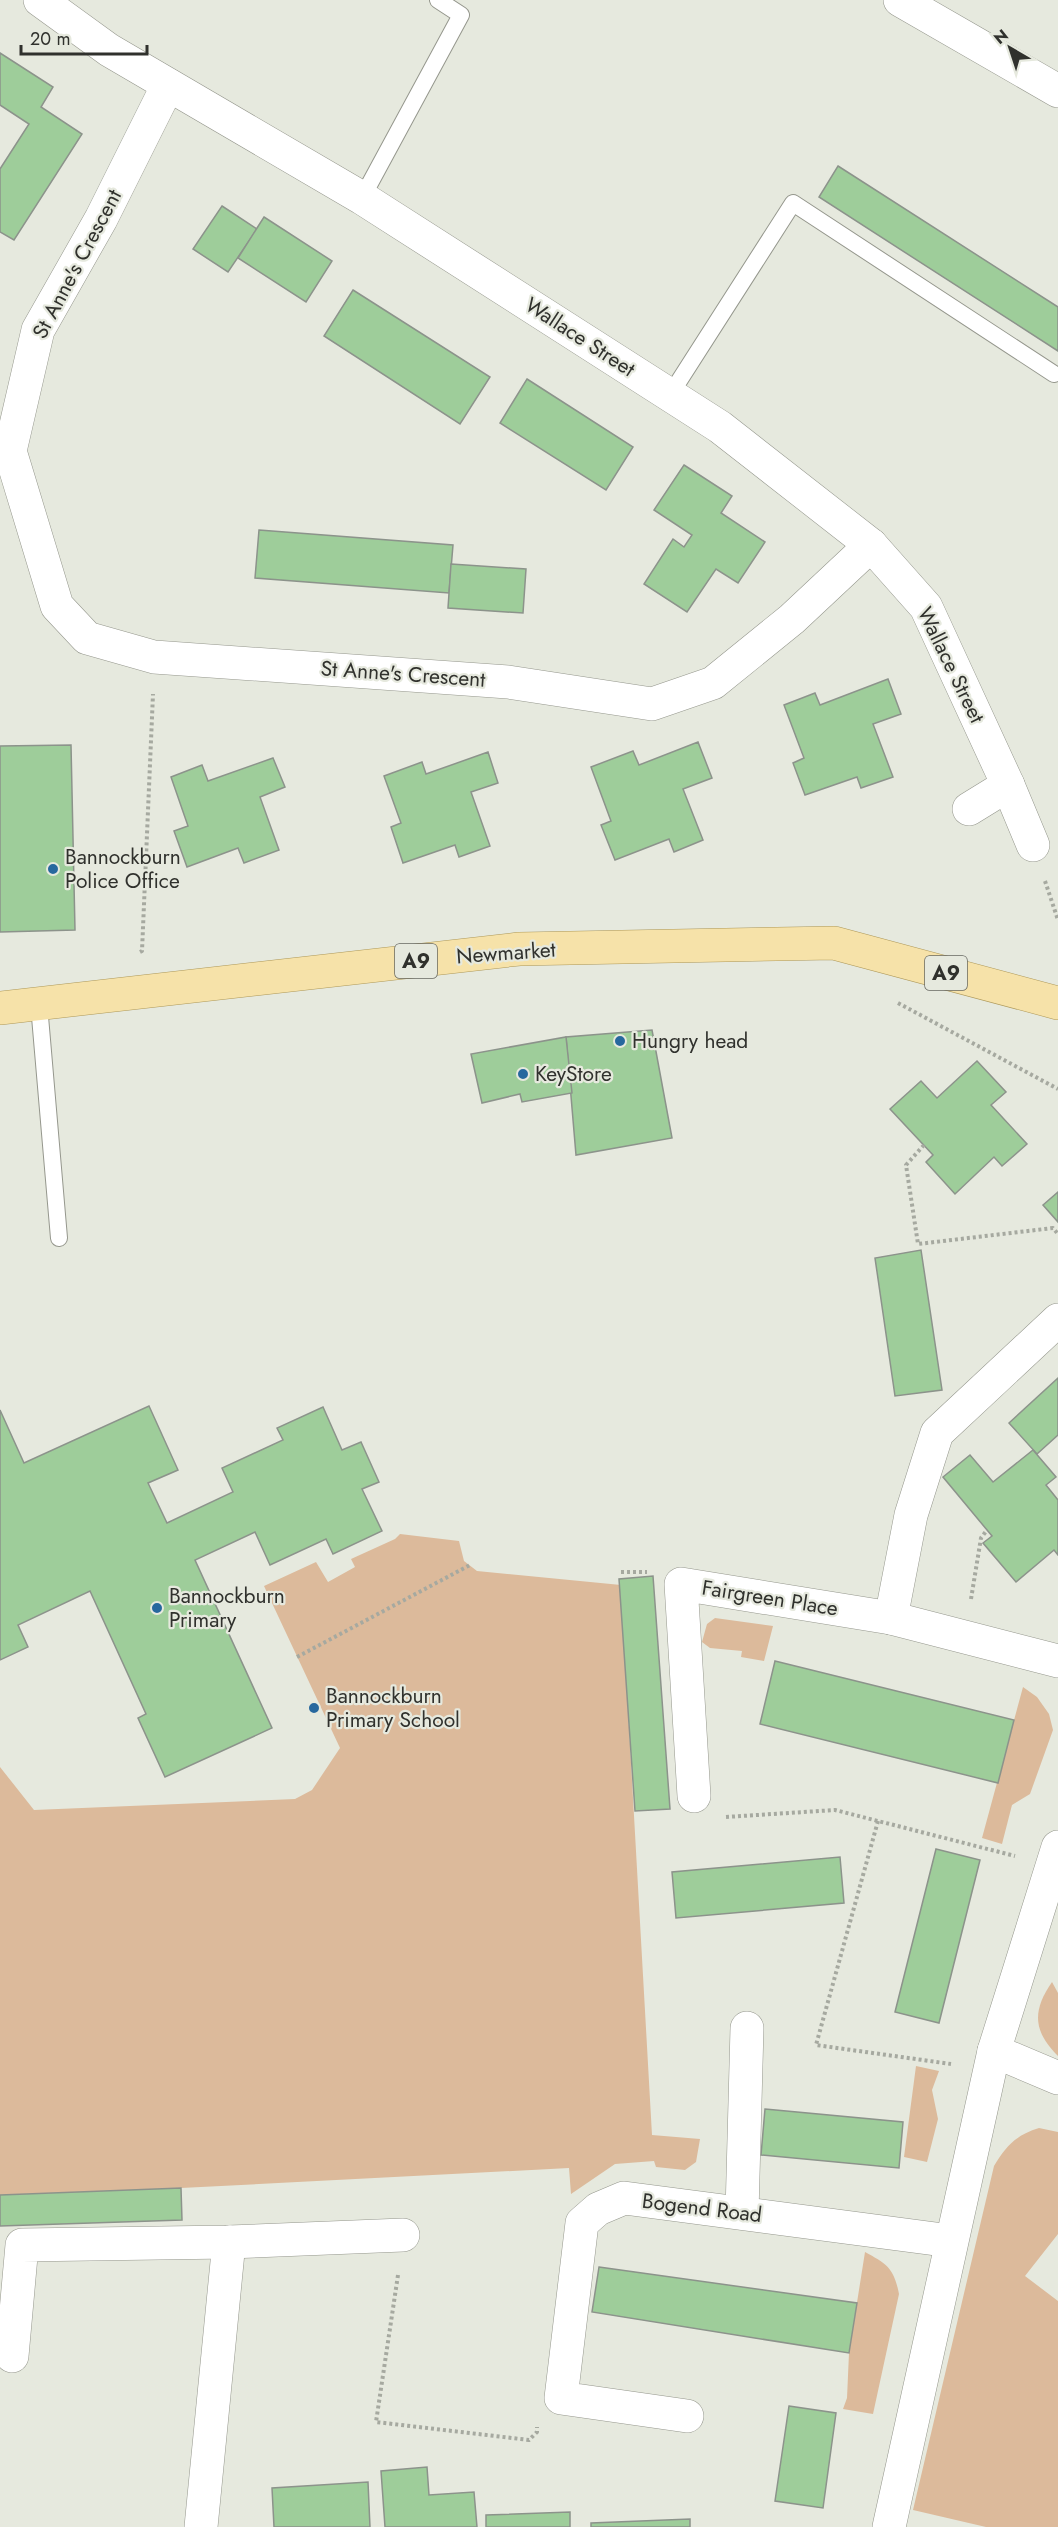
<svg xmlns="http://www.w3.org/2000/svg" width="1058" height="2527" font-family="Jost,sans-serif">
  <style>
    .green { fill: #dcba9b }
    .building { fill: #9ecd9a; stroke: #8c938b; stroke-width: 1.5 }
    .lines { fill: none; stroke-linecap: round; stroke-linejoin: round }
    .lane-casing { stroke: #95978d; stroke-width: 18 }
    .street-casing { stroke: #95978d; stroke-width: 34 }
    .primary-casing { stroke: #ad9859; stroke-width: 34 }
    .path { stroke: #a6a9a0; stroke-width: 4; stroke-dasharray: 3 3; stroke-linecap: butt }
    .lane { stroke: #fff; stroke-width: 16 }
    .street { stroke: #fff; stroke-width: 33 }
    .primary { stroke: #f6e2a9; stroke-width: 33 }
    .poi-dot { fill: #27689e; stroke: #e6e9de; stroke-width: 2 }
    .labels { text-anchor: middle; stroke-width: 4.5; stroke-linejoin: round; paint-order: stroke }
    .shield { fill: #e6e9de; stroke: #676862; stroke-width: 1.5 }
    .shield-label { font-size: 20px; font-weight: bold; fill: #30312d }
    .street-label { font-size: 21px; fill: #30312d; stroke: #e6e9de }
    .poi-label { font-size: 21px; fill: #30312d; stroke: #e6e9de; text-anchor: start }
  </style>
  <rect width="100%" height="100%" fill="#e6e9de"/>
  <!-- green -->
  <g class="green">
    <polygon points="400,1534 459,1541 464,1561 477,1571 621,1585 652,2135 700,2139 696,2162 685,2170 656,2167 654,2161 615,2164 571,2194 569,2168 181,2188 0,2195 0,1767 34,1810 295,1799 312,1790 340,1748 264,1586 316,1562 328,1582 355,1567 351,1559 395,1539"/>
    <polygon points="715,1618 773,1626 764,1661 741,1657 742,1651 710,1648 702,1642 707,1624"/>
    <polygon points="1023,1687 1037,1697 1049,1714 1053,1730 1030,1794 1012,1805 1002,1844 982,1838"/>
    <path d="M1052 1982 1058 1993V2056C1033 2031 1032 2011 1052 1982Z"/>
    <polygon points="916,2066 939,2071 932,2090 938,2119 927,2162 904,2157"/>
    <path d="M1039 2128 1058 2132V2234L1025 2276 1058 2301V2527H986L913 2510 994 2166C1006 2146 1016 2135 1039 2128Z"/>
    <path d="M865 2252C887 2264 894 2268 899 2294L873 2414 843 2409 847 2398 849 2353Z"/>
  </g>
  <!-- building -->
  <g class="building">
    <polygon points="0,53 53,87 41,107 82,134 14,240 0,232 0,169 29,124 0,105"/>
    <polygon points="838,166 1058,307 1058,351 819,197"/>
    <polygon points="222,206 257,229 228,272 193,249"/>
    <polygon points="264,217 332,261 306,302 238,258"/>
    <polygon points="353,290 490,377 460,424 324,336"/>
    <polygon points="527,379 633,447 606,490 500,423"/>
    <polygon points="684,465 732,496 721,513 765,542 738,583 716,569 687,612 644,584 673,539 684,547 692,535 654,510"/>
    <polygon points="259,530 453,545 449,593 255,578"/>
    <polygon points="451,564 526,569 523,613 448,608"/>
    <polygon points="888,679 901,714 873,724 893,777 861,788 857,777 805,795 793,763 804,758 784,705 815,693 820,705"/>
    <polygon points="698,742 712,778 683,789 703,840 674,852 669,839 615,860 601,825 611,821 591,767 633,751 639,765"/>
    <polygon points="71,745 75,930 0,932 0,746"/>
    <polygon points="488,752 498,783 471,792 490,846 459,857 455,845 403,863 391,827 401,823 384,776 422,762 426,774"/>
    <polygon points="273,758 285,787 260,797 279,850 244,863 238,848 187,867 174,831 188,826 171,777 202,765 208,781"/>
    <polygon points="652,1030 672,1138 576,1155 566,1037"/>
    <polygon points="566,1037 572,1093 522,1102 520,1094 482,1103 471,1054"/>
    <polygon points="977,1061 1006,1092 991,1105 1027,1144 1002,1166 994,1157 955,1194 926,1162 933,1155 890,1109 921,1081 937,1098"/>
    <polygon points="1058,1192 1058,1222 1043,1205"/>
    <polygon points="921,1250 942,1390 895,1396 875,1258"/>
    <polygon points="1058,1378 1058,1435 1037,1454 1009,1423"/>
    <polygon points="149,1406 178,1470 148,1483 167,1523 233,1492 222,1468 283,1440 277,1428 323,1407 342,1450 361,1442 379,1482 362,1489 382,1531 333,1554 326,1539 270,1565 255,1532 195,1560 272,1728 165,1777 138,1718 146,1714 90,1591 18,1625 28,1647 0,1660 0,1410 24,1463"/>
    <polygon points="1033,1450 1056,1477 1046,1485 1058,1500 1058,1555 1054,1550 1016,1582 983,1543 992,1536 943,1477 970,1455 993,1482"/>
    <polygon points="653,1576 670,1809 635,1811 619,1579"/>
    <polygon points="775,1661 1014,1720 998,1783 760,1724"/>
    <polygon points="936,1849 980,1860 939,2023 895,2012"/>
    <polygon points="840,1857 844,1903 676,1918 672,1872"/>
    <polygon points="765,2109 903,2122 899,2168 761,2155"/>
    <polygon points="181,2188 182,2220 0,2226 0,2195"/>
    <polygon points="599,2267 857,2303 849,2353 592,2312"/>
    <polygon points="789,2406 836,2413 823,2508 775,2501"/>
    <polygon points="427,2467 429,2495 474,2492 477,2527 385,2527 381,2471"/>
    <polygon points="368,2482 370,2527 274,2527 272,2488"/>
    <polygon points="570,2512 570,2527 486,2527 486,2515"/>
    <polygon points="690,2519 690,2527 591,2527 591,2523"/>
  </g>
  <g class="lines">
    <!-- lane casing -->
    <g class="lane-casing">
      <g id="lane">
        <polyline points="362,198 461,15 438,0"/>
        <polyline points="670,395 793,203 1054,374"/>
        <polyline points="39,1005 59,1238"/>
      </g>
    </g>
    <!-- street casing -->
    <g class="street-casing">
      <g id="street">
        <polyline points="40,0 109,50 362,198 720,427 871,545 926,607 1008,785 1033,845"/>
        <polyline points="900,0 1058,91"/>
        <polyline points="168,85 101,219 38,330 10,451 57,606 87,638 154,657 508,682 652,704 713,683 792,619 871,545"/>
        <polyline points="969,809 1008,785"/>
        <polyline points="891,1618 911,1515 937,1433 1058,1320"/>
        <polyline points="694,1796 681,1584 891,1618 1058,1661"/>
        <polyline points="994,2051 1058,2078"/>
        <polyline points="742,2213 747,2028"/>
        <polyline points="12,2356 22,2245 229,2242 403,2235"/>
        <polyline points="687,2416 561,2398 582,2223 598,2209 624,2198 951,2241"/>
        <polyline points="201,2527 229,2242"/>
        <polyline points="889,2527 994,2051 1058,1847"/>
      </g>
    </g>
    <!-- primary casing -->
    <g class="primary-casing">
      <polyline id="primary" points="0,1008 519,949 834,943 1058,1003"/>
    </g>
    <!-- path -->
    <g class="path">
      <polyline points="1045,881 1058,920"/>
      <polyline points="140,952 142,951 153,694"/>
      <polyline points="898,1003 1058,1089"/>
      <polyline points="924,1145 906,1165 918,1244 1053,1228 1058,1234"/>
      <polyline points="621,1572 647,1572"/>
      <polyline points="971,1599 981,1538 987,1530"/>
      <polyline points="297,1657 470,1565"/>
      <polyline points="726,1817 835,1810 1015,1856"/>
      <polyline points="878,1821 816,2045 951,2064"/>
      <polyline points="398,2275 376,2422 529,2440 537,2432 537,2427"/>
    </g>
    <!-- lane -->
    <use href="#lane" class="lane"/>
    <!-- street -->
    <use href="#street" class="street"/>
    <!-- primary -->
    <use href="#primary" class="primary"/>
  </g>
  <!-- markers -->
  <g class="poi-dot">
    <circle cx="53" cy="869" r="6"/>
    <circle cx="620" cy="1041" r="6"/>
    <circle cx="523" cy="1074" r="6"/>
    <circle cx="157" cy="1608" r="6"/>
    <circle cx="314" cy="1708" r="6"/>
  </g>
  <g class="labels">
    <!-- shield labels -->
    <g class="shield">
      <rect x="395" y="944" width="42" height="34" rx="4.5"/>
      <rect x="925" y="956" width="42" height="34" rx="4.5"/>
    </g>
    <g class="shield-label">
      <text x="416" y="968">A9</text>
      <text x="946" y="980">A9</text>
    </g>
    <!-- street labels -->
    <g class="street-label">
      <text transform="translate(77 264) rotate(-62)" y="7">St Anne's Crescent</text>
      <text transform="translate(580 337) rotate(33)" y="7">Wallace Street</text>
      <text transform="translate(951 665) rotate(64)" y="7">Wallace Street</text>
      <text transform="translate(403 674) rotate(4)" y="7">St Anne's Crescent</text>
      <text transform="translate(506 953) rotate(-4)" y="7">Newmarket</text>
      <text transform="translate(770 1598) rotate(9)" y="7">Fairgreen Place</text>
      <text transform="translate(702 2208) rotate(7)" y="7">Bogend Road</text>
    </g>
    <!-- poi labels -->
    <g class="poi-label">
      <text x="65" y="864">Bannockburn<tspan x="65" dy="24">Police Office</tspan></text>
      <text x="632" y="1048">Hungry head</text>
      <text x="535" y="1081">KeyStore</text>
      <text x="169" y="1603">Bannockburn<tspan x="169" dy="24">Primary</tspan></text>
      <text x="326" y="1703">Bannockburn<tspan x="326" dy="24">Primary School</tspan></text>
    </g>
  </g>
  <!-- north arrow -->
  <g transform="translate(1010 48) rotate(321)" stroke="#e6e9de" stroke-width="4.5" paint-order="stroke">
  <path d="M0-4.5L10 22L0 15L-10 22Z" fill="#30312d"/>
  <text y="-9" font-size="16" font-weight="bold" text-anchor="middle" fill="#30312d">N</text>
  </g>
  <!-- scale -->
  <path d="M21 45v9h126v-9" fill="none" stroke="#30312d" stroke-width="3"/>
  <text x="30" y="45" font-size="18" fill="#30312d" stroke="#e6e9de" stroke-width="4.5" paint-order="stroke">20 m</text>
</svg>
